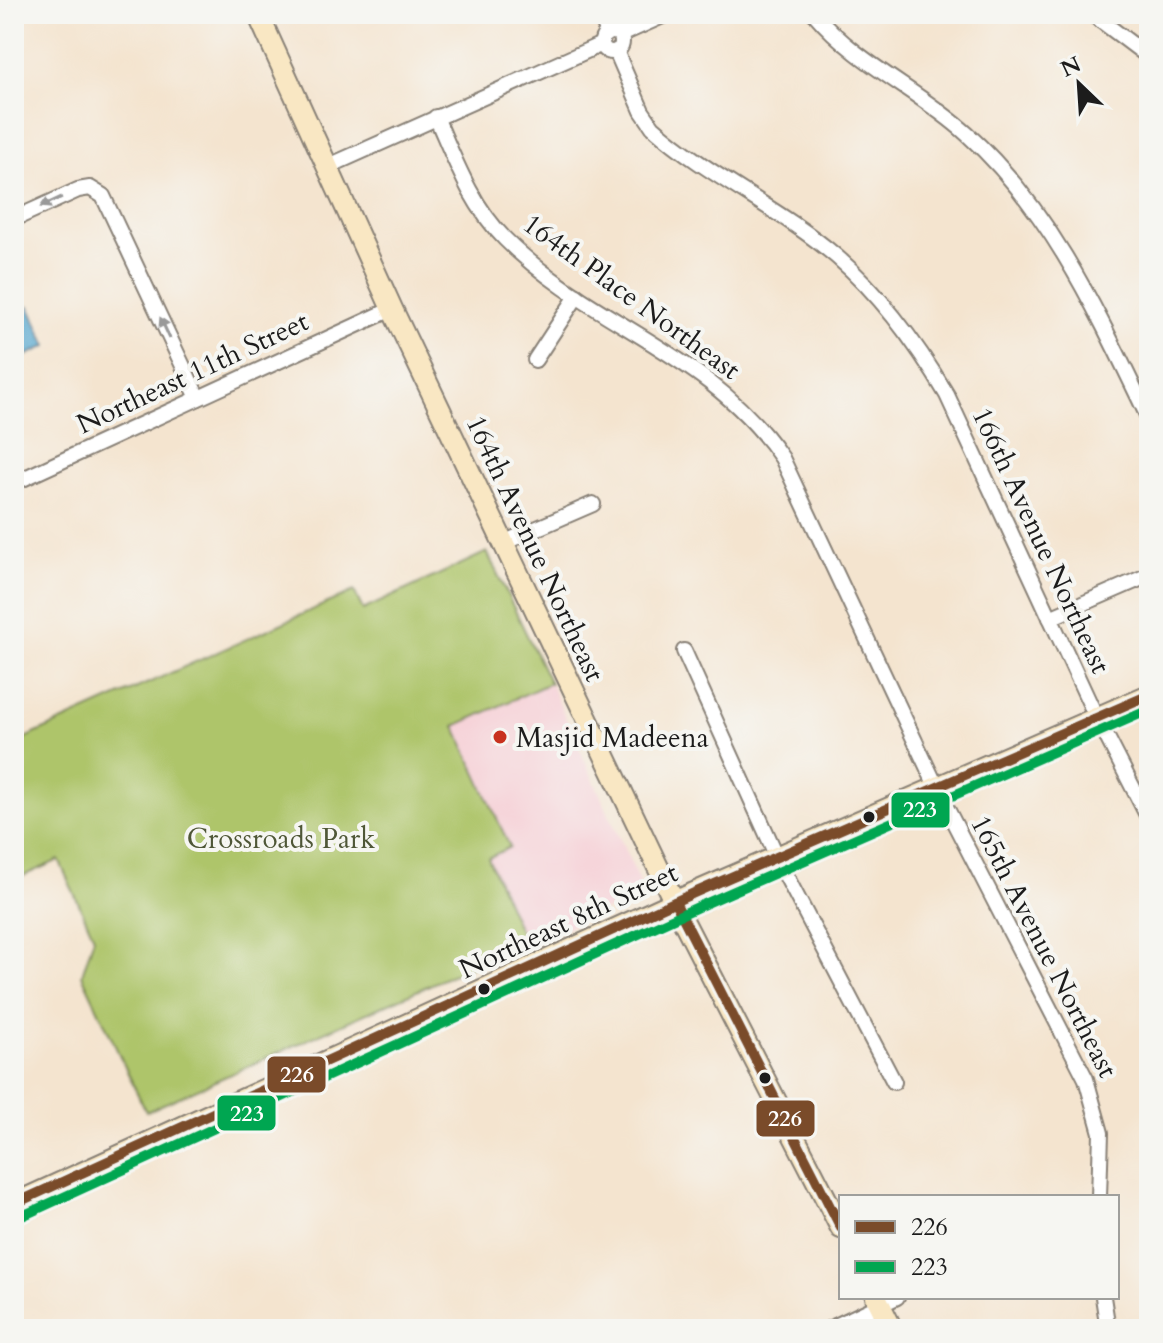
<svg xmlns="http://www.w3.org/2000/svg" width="1163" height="1343" font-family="Cardo,serif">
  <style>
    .built { fill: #f6cfd6 }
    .green { fill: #aec56a; stroke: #657043; stroke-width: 2 }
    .water { fill: #51a4cd; stroke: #366074; stroke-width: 2 }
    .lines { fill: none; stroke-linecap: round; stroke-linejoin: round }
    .street-casing { stroke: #888076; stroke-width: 18 }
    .secondary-casing { stroke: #888076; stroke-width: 24 }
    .street { stroke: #fff; stroke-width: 14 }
    .secondary { stroke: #f9e7c3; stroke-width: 20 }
    .bus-1-casing { stroke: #f6f6f2; stroke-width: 16 }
    .bus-2-casing { stroke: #f6f6f2; stroke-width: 16 }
    .bus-1 { stroke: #7a4b2a; stroke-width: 10 }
    .bus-2 { stroke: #00a651; stroke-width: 10 }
    .oneway { fill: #999 }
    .poi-dot { fill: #c8321e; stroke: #f6f6f2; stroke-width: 3 }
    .bus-dot { fill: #1c1c1c; stroke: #f6f6f2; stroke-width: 3 }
    .labels { text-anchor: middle; stroke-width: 8; stroke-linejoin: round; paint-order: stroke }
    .street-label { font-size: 28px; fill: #1c1c1c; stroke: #f6f6f2 }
    .poi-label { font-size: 28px; fill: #1c1c1c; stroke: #f6f6f2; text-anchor: start }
    .park-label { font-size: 28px; fill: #4f5737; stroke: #f6f6f2 }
    .line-badge { stroke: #f6f6f2; stroke-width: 3 }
    .badge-label { font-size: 22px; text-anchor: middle; font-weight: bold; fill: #fff }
  </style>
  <rect width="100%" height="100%" fill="#f6f6f2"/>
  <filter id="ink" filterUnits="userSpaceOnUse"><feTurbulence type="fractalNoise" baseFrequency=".0125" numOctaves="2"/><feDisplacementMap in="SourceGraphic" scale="16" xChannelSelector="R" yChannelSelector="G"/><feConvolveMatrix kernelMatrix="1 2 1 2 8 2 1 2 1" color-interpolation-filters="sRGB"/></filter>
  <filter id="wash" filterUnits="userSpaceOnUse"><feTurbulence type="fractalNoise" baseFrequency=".006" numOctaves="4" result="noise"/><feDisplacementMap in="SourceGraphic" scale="32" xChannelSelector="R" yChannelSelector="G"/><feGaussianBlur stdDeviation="1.8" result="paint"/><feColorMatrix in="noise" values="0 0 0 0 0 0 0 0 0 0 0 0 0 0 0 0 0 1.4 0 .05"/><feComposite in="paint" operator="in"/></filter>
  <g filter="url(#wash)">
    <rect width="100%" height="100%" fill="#f4e4cf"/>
    <!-- built -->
    <polygon class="built" points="550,683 640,883 639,895 526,946 488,857 510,847 455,726"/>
    <!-- green -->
    <polygon class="green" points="487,552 550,683 455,726 510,847 488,858 526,946 512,948 146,1112 82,975 94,937 59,860 14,880 14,743 354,591 363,610"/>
    <!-- water -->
    <polygon class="water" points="29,306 47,346 21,358 14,343 14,312"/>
  </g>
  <g filter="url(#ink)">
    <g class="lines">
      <!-- street casing -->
      <g class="street-casing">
        <g id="street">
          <polyline points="599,14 608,33"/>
          <path d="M815 14C857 64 920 91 967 134 1052 210 1100 318 1149 419"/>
          <polyline points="1092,14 1149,57"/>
          <circle cx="612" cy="42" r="10"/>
          <polyline points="620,35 667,14"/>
          <path d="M616 51 642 111 653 127C709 177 780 208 837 257 882 296 917 344 947 395L1091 706 1149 819"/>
          <path d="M436 117C455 160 471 205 505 239 592 326 709 351 782 458L945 805 1086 1079 1101 1133 1099 1197"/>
          <polyline points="329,166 602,44"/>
          <polyline points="14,219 78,190 90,188 103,196 198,398"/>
          <polyline points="535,360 577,296"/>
          <polyline points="14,483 392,309"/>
          <polyline points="503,543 593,504"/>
          <polyline points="1050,618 1149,575"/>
          <polyline points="684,651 783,870 894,1082"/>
          <polyline points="1103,1297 1108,1329"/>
          <polyline points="829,1329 897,1297"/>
        </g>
      </g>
      <!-- secondary casing -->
      <g class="secondary-casing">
        <g id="secondary">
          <polyline points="258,14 392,309 685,924 841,1228"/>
          <polyline points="14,1204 694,893 1149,695"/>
          <polyline points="876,1297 892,1329"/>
        </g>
      </g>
      <!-- street -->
      <use href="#street" class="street"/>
      <!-- secondary -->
      <use href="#secondary" class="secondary"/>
      <!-- bus-1 casing -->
      <g class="bus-1-casing">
        <g id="bus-1">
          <polyline points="675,902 841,1228"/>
          <polyline points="14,1204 694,893 1149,695"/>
        </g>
      </g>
      <!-- bus-2 casing -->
      <g class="bus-2-casing">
        <polyline id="bus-2" points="20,1217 700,906 1149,710"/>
      </g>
      <!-- bus-1 -->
      <use href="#bus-1" class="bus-1"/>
      <!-- bus-2 -->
      <use href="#bus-2" class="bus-2"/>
    </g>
    <!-- one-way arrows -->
    <defs><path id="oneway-solid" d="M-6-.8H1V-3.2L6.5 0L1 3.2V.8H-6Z" transform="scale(2)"/></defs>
    <g class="oneway">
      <use href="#oneway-solid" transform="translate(51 202) rotate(155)"/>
      <use href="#oneway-solid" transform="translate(165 328) rotate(-115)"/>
    </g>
  </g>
  <!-- markers -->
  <circle class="poi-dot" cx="500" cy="737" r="8"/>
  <g class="bus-dot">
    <circle cx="869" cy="817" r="7"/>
    <circle cx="484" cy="989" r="7"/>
    <circle cx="765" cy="1078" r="7"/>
  </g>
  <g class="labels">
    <!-- street labels -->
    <g class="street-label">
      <text transform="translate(632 296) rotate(36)" y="10">164th Place Northeast</text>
      <text transform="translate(192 372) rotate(-25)" y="10">Northeast 11th Street</text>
      <text transform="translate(1042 540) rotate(65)" y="10">166th Avenue Northeast</text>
      <text transform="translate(536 548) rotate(65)" y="10">164th Avenue Northeast</text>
      <text transform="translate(568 920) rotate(-25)" y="10">Northeast 8th Street</text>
      <text transform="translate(1045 946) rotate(63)" y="10">165th Avenue Northeast</text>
    </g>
    <!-- poi labels -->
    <g class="poi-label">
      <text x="516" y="747">Masjid Madeena</text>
    </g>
    <!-- park labels -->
    <g class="park-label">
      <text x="281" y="848">Crossroads Park</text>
    </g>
  </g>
  <g class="line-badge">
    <rect x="890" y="791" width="61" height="38" rx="8" fill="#00a651"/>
    <rect x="266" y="1055" width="61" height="39" rx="8" fill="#7a4b2a"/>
    <rect x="216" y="1094" width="61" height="38" rx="8" fill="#00a651"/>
    <rect x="755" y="1099" width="61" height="39" rx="8" fill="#7a4b2a"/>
  </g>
  <g class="badge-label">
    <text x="920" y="817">223</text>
    <text x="297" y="1082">226</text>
    <text x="247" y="1121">223</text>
    <text x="785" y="1126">226</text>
  </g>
  <!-- margin -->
  <rect width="1163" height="1343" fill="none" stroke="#f6f6f2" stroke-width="48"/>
  <!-- legend -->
  <rect x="839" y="1195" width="280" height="104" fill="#f6f6f2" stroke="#9f9f9c" stroke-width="2"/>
  <rect x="855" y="1221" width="40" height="12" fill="#7a4b2a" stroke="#9f9f9c" stroke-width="2"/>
  <text x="911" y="1235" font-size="24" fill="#1c1c1c">226</text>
  <rect x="855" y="1261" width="40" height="12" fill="#00a651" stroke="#9f9f9c" stroke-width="2"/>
  <text x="911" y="1275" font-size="24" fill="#1c1c1c">223</text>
  <!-- north arrow -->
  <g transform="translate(1079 84) rotate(335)" stroke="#f6f6f2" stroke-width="6" paint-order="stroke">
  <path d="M0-6L14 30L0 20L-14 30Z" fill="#1c1c1c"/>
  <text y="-12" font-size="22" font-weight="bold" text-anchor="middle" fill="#1c1c1c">N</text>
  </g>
</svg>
